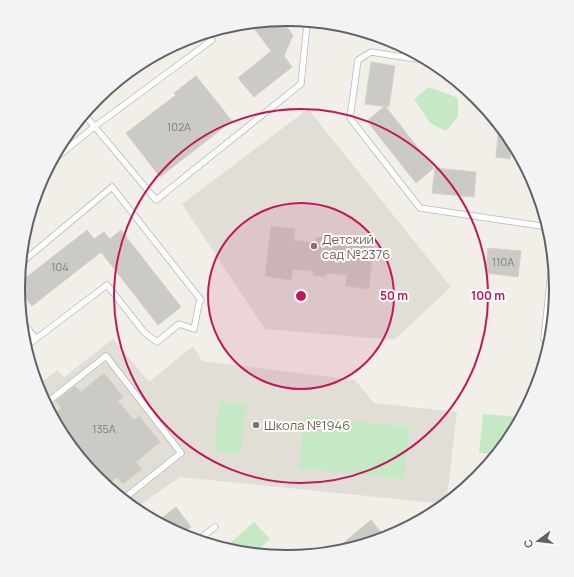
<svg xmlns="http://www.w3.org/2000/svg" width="574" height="577" font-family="Manrope,sans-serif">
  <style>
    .education { fill: #e1ded6 }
    .green { fill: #c5e8c5 }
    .building { fill: #cccac5; stroke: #d6d1c6 }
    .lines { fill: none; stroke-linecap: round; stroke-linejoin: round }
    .service-casing { stroke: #b5b8bc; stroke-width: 7 }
    .service { stroke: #fff; stroke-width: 5.5 }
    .ring { fill: none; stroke: #c2185b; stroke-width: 2 }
    .education-dot { fill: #8d6e63; stroke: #fff; stroke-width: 1.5 }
    .labels { text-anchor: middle; stroke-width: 4; stroke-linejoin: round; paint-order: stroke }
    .number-label { font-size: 11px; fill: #7a7d7f }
    .education-label { font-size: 13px; fill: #785e54; stroke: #fff; text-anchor: start }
    .rim { fill: none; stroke: #5f6368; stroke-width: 2 }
    .centre { fill: #c2185b; stroke: #fff; stroke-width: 2 }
    .ring-label { font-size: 12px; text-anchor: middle; font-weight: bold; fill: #c2185b; stroke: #fff; stroke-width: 4; stroke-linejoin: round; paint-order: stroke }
  </style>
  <rect width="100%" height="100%" fill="#f1efe8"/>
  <!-- education -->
  <g class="education">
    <polygon points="308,109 451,287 394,340 265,329 182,204"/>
    <polygon points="113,339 149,382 193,346 202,361 355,380 374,403 457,412 446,504 180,477 134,509 97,479 63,438 38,391 37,386 57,370 64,377"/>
  </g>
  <!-- green -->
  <g class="green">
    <polygon points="429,87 458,98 458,117 446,131 430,123 414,99"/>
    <polygon points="219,401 246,404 241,454 214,452"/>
    <polygon points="483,414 522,417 511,438 497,454 479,453"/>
    <polygon points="305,416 410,427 404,479 299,468"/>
    <polygon points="254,522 270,539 253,554 234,552 223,549"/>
  </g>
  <!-- building -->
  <g class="building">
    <polygon points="281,20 293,35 284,56 292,67 254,97 238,78 271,51 250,23"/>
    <polygon points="371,62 395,66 389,107 365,104"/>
    <polygon points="196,76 232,121 160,177 126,133 176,95 174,93"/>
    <polygon points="385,106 434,168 416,183 367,121"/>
    <polygon points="498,135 509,137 518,152 511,151 510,159 496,157"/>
    <polygon points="435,168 476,172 474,197 432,193"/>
    <polygon points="271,226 295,229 294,240 315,243 316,237 331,238 330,244 350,247 351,235 374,238 369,289 345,286 347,275 326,273 326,277 313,275 313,271 293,269 291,280 265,276"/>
    <polygon points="87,230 94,239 104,232 110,239 121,230 181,307 158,325 101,252 32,306 18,289 19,283"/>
    <polygon points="488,248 521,251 518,277 486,273"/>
    <polygon points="104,373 123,397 118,401 134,420 139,416 160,442 136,462 142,469 123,484 117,477 106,486 97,479 63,438 52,416 61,408 56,401 75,386 81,392"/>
    <polygon points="176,507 191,527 180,535 157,522"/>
    <polygon points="371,520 386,538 339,552 331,553"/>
  </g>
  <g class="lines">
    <!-- service casing -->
    <g class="service-casing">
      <g id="service">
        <polyline points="429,61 371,52 358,60 350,118 420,208 548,227"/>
        <polyline points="84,114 156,200 301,84 307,24 305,21"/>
        <polyline points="493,123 493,118"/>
        <polyline points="52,161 94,127 212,40 207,33"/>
        <polyline points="20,264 112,187 201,300 199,303 194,329 179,324 157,342 144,332 107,285 25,347"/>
        <polyline points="21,320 36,339"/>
        <polyline points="549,346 544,339 553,254"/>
        <polyline points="45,404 106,356 181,453 122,500"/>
        <polyline points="197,541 215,527"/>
      </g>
    </g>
    <!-- service -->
    <use href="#service" class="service"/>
  </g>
  <!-- distance rings -->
  <circle cx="301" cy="296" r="93" fill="#c2185b" fill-opacity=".12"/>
  <g class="ring">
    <circle cx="301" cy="296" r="93"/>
    <circle cx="301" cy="296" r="187"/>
  </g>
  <!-- markers -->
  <g class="education-dot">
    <circle cx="314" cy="246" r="4"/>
    <circle cx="256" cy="425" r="4"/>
  </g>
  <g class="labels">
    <!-- number labels -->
    <g class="number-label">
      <text x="179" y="131">102А</text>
      <text x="503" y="266">110А</text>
      <text x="60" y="271">104</text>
      <text x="104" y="433">135А</text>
    </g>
    <!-- education labels -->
    <g class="education-label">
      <text x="322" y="244">Детский<tspan x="322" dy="15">сад №2376</tspan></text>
      <text x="264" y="430">Школа №1946</text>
    </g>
  </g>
  <!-- crop -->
  <path d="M0 0H574V577H0ZM25 288a262 262 0 1 1 524 0a262 262 0 1 1-524 0Z" fill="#f2f3f3" fill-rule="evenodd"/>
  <path class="rim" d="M25 288a262 262 0 1 1 524 0a262 262 0 1 1-524 0Z"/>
  <circle cx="301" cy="296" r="6" class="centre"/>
  <g class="ring-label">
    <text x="394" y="300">50 m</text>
    <text x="488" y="300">100 m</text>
  </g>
  <!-- north arrow -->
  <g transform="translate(538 541) rotate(255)" stroke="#ffffff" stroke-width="3" paint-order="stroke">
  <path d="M0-3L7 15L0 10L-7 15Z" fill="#5f6368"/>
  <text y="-6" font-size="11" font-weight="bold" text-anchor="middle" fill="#5f6368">С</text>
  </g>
</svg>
